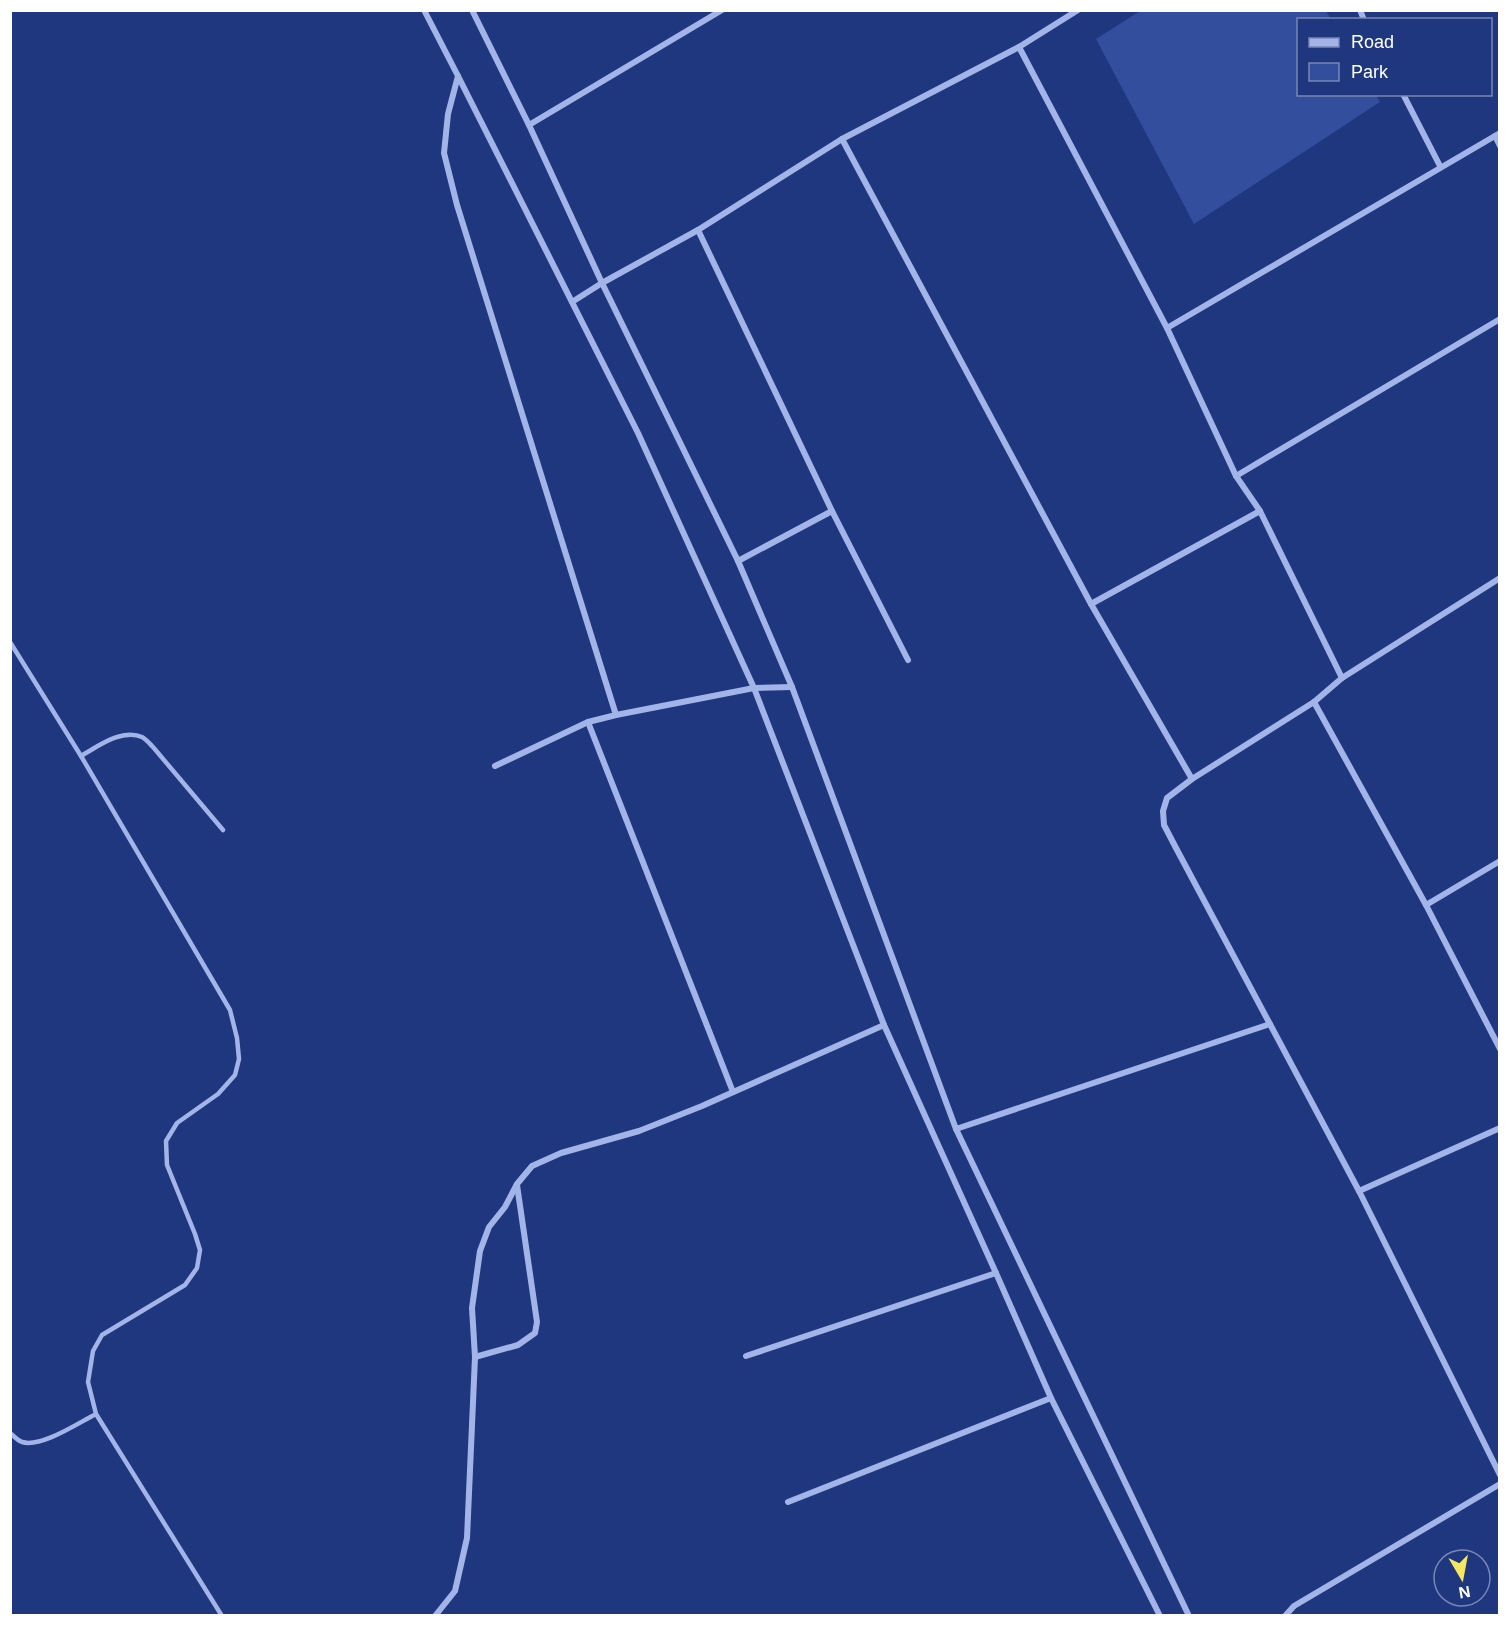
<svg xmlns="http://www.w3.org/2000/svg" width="1510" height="1626" font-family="Arial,sans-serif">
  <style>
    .green { fill: #324e9d }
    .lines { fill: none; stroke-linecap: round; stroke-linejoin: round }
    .lane { stroke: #a3b5e8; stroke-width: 4.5 }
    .street { stroke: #a3b5e8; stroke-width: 6 }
  </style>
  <rect width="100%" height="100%" fill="#1f377f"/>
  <!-- green -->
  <polygon class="green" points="1140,11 1326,11 1331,19 1298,20 1298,94 1376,95 1380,102 1194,224 1096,39"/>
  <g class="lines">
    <!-- lane -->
    <g class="lane">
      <path d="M10 642 81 756 230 1010 237 1038 239 1059 235 1075 218 1094 177 1123 166 1141 167 1165 195 1234 200 1250 197 1268 185 1285 102 1335 93 1351 88 1382 96 1414C78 1423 41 1448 22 1442 17 1440 14 1436 10 1433"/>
      <path d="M81 756C97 747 122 728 142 737 146 739 150 744 153 747L223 830"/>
      <polyline points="96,1414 222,1616"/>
    </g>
    <!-- street -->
    <g class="street">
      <polyline points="424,10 458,76 638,433 754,688 884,1025 996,1273 1051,1398 1160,1616"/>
      <polyline points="472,10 529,125 602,283 738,561 792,687 956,1129 1189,1616"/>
      <polyline points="1360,10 1364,20"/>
      <polyline points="1019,47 1167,328 1236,476 1260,511 1342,678"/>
      <polyline points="458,76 448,114 444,153 457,205 616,715 588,722 733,1092"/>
      <polyline points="1403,94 1440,166"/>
      <polyline points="529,125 722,10"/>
      <polyline points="1495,136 1500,146"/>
      <polyline points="842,139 1091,604 1192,779"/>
      <polyline points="698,230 832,511 908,660"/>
      <polyline points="572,302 602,283 698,230 842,139 1019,47 1078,10"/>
      <polyline points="1167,328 1500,133"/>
      <polyline points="1236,476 1500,319"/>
      <polyline points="738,561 832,511"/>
      <polyline points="1500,578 1342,678 1314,702 1192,779 1167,798 1163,811 1164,825 1176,848 1359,1191 1500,1475"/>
      <polyline points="1091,604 1260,511"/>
      <polyline points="1314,702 1426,905 1500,1049"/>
      <polyline points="616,715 754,688 792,687"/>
      <polyline points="495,766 588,722"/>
      <polyline points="1426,905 1500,861"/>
      <polyline points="956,1129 1270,1024"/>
      <polyline points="1359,1191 1500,1128"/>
      <polyline points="746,1356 996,1273"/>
      <polyline points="475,1357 518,1345 535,1333 537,1322 517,1185"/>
      <polyline points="788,1502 1051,1398"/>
      <polyline points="435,1616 455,1591 467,1538 475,1357 472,1308 480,1251 489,1227 505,1207 517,1184 532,1166 561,1153 639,1131 702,1106 884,1025"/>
      <polyline points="1285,1616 1294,1606 1500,1484"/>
    </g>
  </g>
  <!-- border -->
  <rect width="1510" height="1626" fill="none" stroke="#ffffff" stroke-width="24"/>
  <!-- legend -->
  <rect x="1297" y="18" width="195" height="78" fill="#1f377f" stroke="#7987b2" stroke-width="1.5"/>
  <rect x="1309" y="38" width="30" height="9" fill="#a3b5e8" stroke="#7987b2" stroke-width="1.5"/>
  <text x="1351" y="48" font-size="18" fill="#ffffff">Road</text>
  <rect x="1309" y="63" width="30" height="18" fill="#324e9d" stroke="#7987b2" stroke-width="1.5"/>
  <text x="1351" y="78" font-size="18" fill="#ffffff">Park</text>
  <!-- north arrow -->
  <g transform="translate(1462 1578) rotate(170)"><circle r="28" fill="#1f377f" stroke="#7987b2" stroke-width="1.5"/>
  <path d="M0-4.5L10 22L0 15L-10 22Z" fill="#f6e763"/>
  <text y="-9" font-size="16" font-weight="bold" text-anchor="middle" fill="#ffffff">N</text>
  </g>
</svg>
